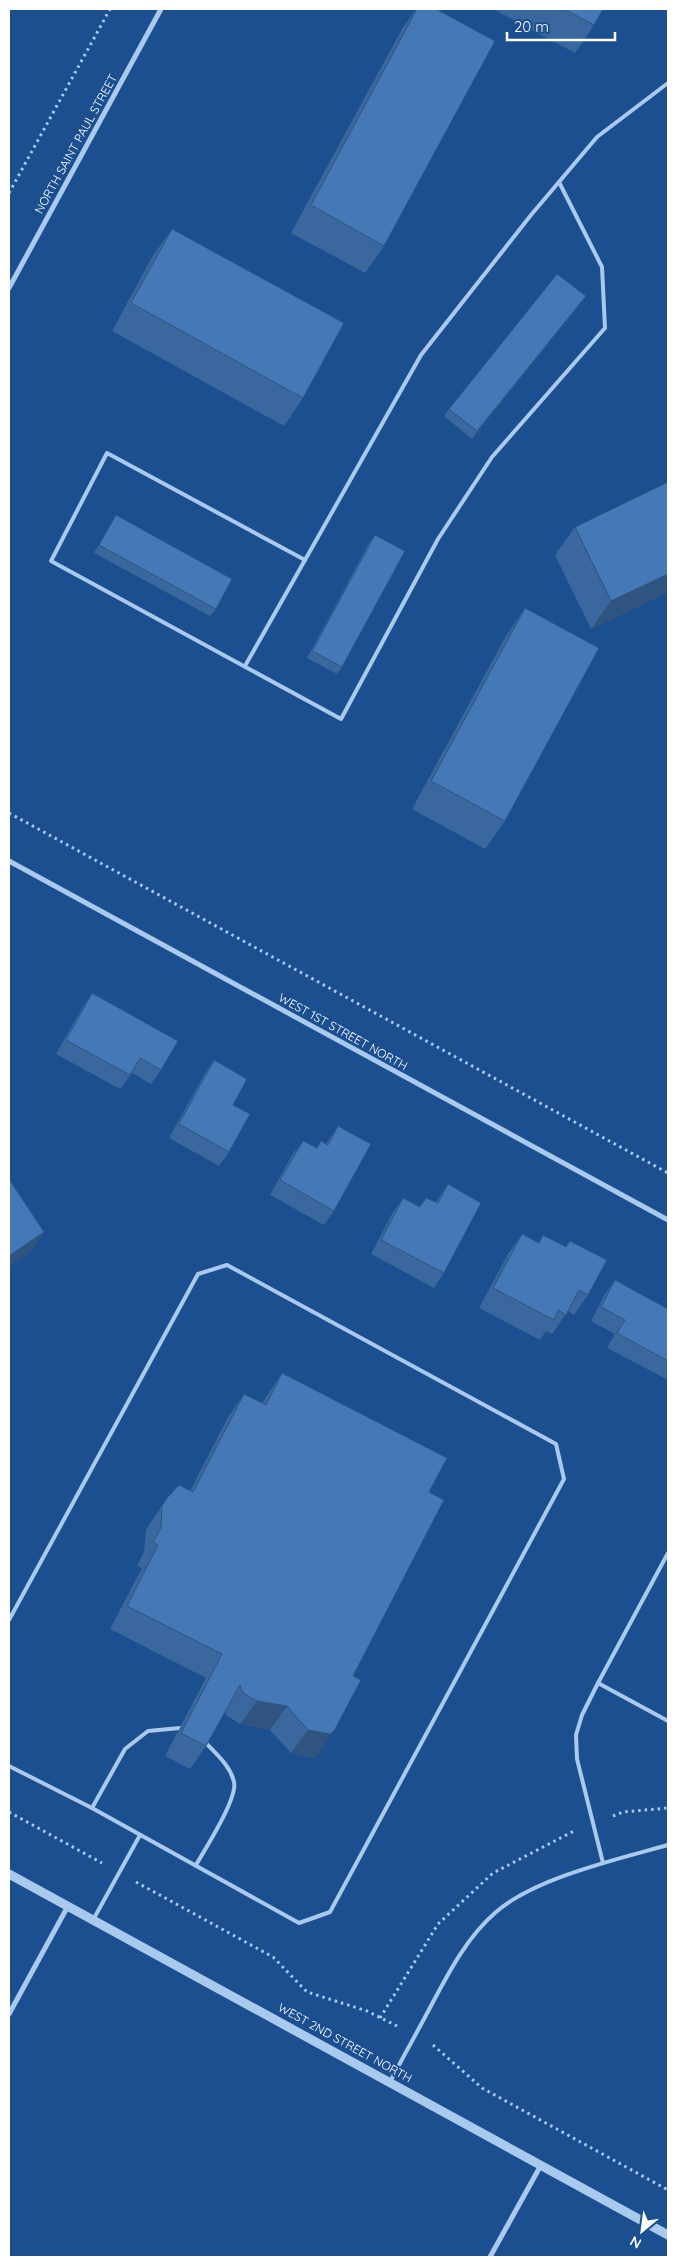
<svg xmlns="http://www.w3.org/2000/svg" width="677" height="2266" font-family="Quicksand,sans-serif">
  <style>
    .lines { fill: none; stroke-linecap: round; stroke-linejoin: round }
    .path { stroke: #a9c9ee; stroke-width: 3; stroke-dasharray: 2.5 4; stroke-linecap: butt }
    .service { stroke: #a9c9ee; stroke-width: 4 }
    .minor { stroke: #a9c9ee; stroke-width: 5 }
    .tertiary { stroke: #a9c9ee; stroke-width: 9 }
    .wall { fill: #3a679d }
    .shaded-wall { fill: #305480 }
    .building { fill: #4478b7; stroke: #305480 }
    .labels { text-anchor: middle; stroke-width: 4; stroke-linejoin: round; paint-order: stroke }
    .street-label { font-size: 12px; fill: #fff; stroke: #1b4f8f }
  </style>
  <rect width="100%" height="100%" fill="#1b4f8f"/>
  <g class="lines">
    <!-- path -->
    <g class="path">
      <polyline points="9,193 110,9"/>
      <polyline points="9,813 668,1173"/>
      <polyline points="9,1812 102,1863"/>
      <polyline points="613,1816 623,1812 668,1808"/>
      <polyline points="136,1882 273,1957 307,1992 367,2011 397,2026"/>
      <polyline points="380,2018 438,1924 493,1873 574,1831"/>
      <polyline points="433,2045 482,2088 668,2190"/>
    </g>
    <!-- service -->
    <g class="service">
      <polyline points="305,560 107,453 51,561 341,719 438,539 492,457 605,328 602,267 559,182"/>
      <polyline points="245,666 421,355 531,215 597,137 668,83"/>
      <polyline points="668,1553 598,1683 668,1721"/>
      <polyline points="9,1620 198,1274 227,1265 556,1444 564,1479 330,1912 299,1923 92,1808 9,1766"/>
      <polyline points="598,1683 582,1715 576,1735 577,1759 603,1863"/>
      <polyline points="92,1808 125,1749 148,1731 180,1728"/>
      <path d="M196 1865C205 1849 238 1798 234 1782 230 1765 216 1754 205 1742"/>
      <polyline points="93,1920 140,1835"/>
      <path d="M390 2082C404 2055 419 2029 433 2002 450 1970 468 1936 496 1912 535 1878 618 1859 668 1845"/>
    </g>
    <!-- minor -->
    <g class="minor">
      <polyline points="9,288 161,9"/>
      <polyline points="9,861 668,1220"/>
      <polyline points="9,2014 68,1906"/>
      <polyline points="490,2257 541,2165"/>
    </g>
    <!-- tertiary -->
    <polyline class="tertiary" points="9,1874 668,2235"/>
  </g>
  <!-- wall -->
  <g class="wall">
    <polygon points="416,9 436,9 384,246 365,273 291,233 402,29"/>
    <polygon points="493,9 603,9 594,25 575,53"/>
    <polygon points="172,229 303,398 284,426 112,331 152,257"/>
    <polygon points="580,304 472,439 444,416 449,409"/>
    <polygon points="116,515 216,609 210,616 94,553 111,523"/>
    <polygon points="575,527 668,592 591,629 555,555"/>
    <polygon points="375,535 342,667 337,674 307,658 369,543"/>
    <polygon points="525,608 505,821 485,849 412,809 506,636"/>
    <polygon points="92,993 161,1070 151,1084 132,1073 120,1089 56,1054 82,1008"/>
    <polygon points="214,1060 233,1105 229,1152 219,1166 169,1138 204,1075"/>
    <polygon points="338,1126 334,1211 324,1225 270,1195 292,1155 303,1141 316,1148 321,1141 326,1144"/>
    <polygon points="448,1184 444,1273 434,1288 371,1254 393,1212 403,1198 419,1207 426,1198 436,1202"/>
    <polygon points="522,1234 538,1243 543,1235 565,1247 570,1241 588,1295 574,1315 568,1311 552,1334 546,1331 540,1340 479,1308 508,1254"/>
    <polygon points="615,1280 668,1309 668,1380 607,1348 615,1334 591,1321 605,1294"/>
    <polygon points="282,1373 429,1492 353,1676 318,1755 314,1758 291,1753 270,1730 240,1724 227,1716 225,1712 206,1746 190,1769 165,1756 206,1678 110,1629 142,1568 137,1566 144,1552 146,1530 151,1522 167,1498 190,1491 228,1417 244,1394 262,1403"/>
  </g>
  <!-- shaded-wall -->
  <g class="shaded-wall">
    <polygon points="586,296 580,304 472,439 477,431"/>
    <polygon points="668,574 668,592 591,629 611,601"/>
    <polygon points="44,1232 31,1252 9,1266 9,1256"/>
    <polygon points="257,1701 287,1706 270,1730 240,1724"/>
    <polygon points="308,1730 334,1731 318,1755 314,1758 291,1753"/>
  </g>
  <!-- building -->
  <g class="building">
    <polygon points="417,9 436,9 495,41 384,246 311,205"/>
    <polygon points="564,9 603,9 594,25"/>
    <polygon points="172,229 344,323 303,398 131,303"/>
    <polygon points="557,274 586,296 477,431 449,409"/>
    <polygon points="668,482 668,574 611,601 575,527"/>
    <polygon points="116,515 232,579 216,609 99,545"/>
    <polygon points="375,535 405,551 342,667 312,651"/>
    <polygon points="525,608 599,648 505,821 431,781"/>
    <polygon points="92,993 178,1041 161,1070 140,1058 130,1075 66,1040"/>
    <polygon points="214,1060 247,1079 233,1105 250,1114 229,1152 179,1124"/>
    <polygon points="338,1126 371,1144 334,1211 280,1180 303,1141 317,1148 321,1141 328,1145"/>
    <polygon points="9,1179 44,1232 9,1256"/>
    <polygon points="448,1184 481,1203 444,1273 381,1240 403,1198 420,1207 426,1198 438,1203"/>
    <polygon points="522,1234 539,1243 543,1235 566,1247 570,1241 607,1260 588,1295 579,1290 566,1315 558,1310 554,1320 493,1288"/>
    <polygon points="615,1280 668,1309 668,1361 617,1333 625,1320 601,1307"/>
    <polygon points="282,1373 447,1458 429,1492 444,1500 353,1676 361,1680 334,1731 330,1734 308,1730 287,1706 257,1701 243,1693 240,1685 206,1746 181,1733 222,1654 127,1606 158,1545 153,1542 161,1528 162,1506 167,1498 179,1485 193,1492 244,1394 266,1405"/>
  </g>
  <g class="labels">
    <!-- street labels -->
    <g class="street-label">
      <text transform="translate(76 144) rotate(-61)" y="4">NORTH SAINT PAUL STREET</text>
      <text transform="translate(343 1032) rotate(29)" y="4">WEST 1ST STREET NORTH</text>
      <text transform="translate(345 2043) rotate(29)" y="4">WEST 2ND STREET NORTH</text>
    </g>
  </g>
  <!-- border -->
  <rect width="677" height="2266" fill="none" stroke="#ffffff" stroke-width="20"/>
  <!-- north arrow -->
  <g transform="translate(642 2231) rotate(209)" stroke="#1b4f8f" stroke-width="4" paint-order="stroke">
  <path d="M0-4L9 19L0 12L-9 19Z" fill="#ffffff"/>
  <text y="-8" font-size="14" font-weight="bold" text-anchor="middle" fill="#ffffff">N</text>
  </g>
  <!-- scale -->
  <path d="M507 32v8h108v-8" fill="none" stroke="#ffffff" stroke-width="2.5"/>
  <text x="514" y="32" font-size="15" fill="#ffffff" stroke="#1b4f8f" stroke-width="4" paint-order="stroke">20 m</text>
</svg>
